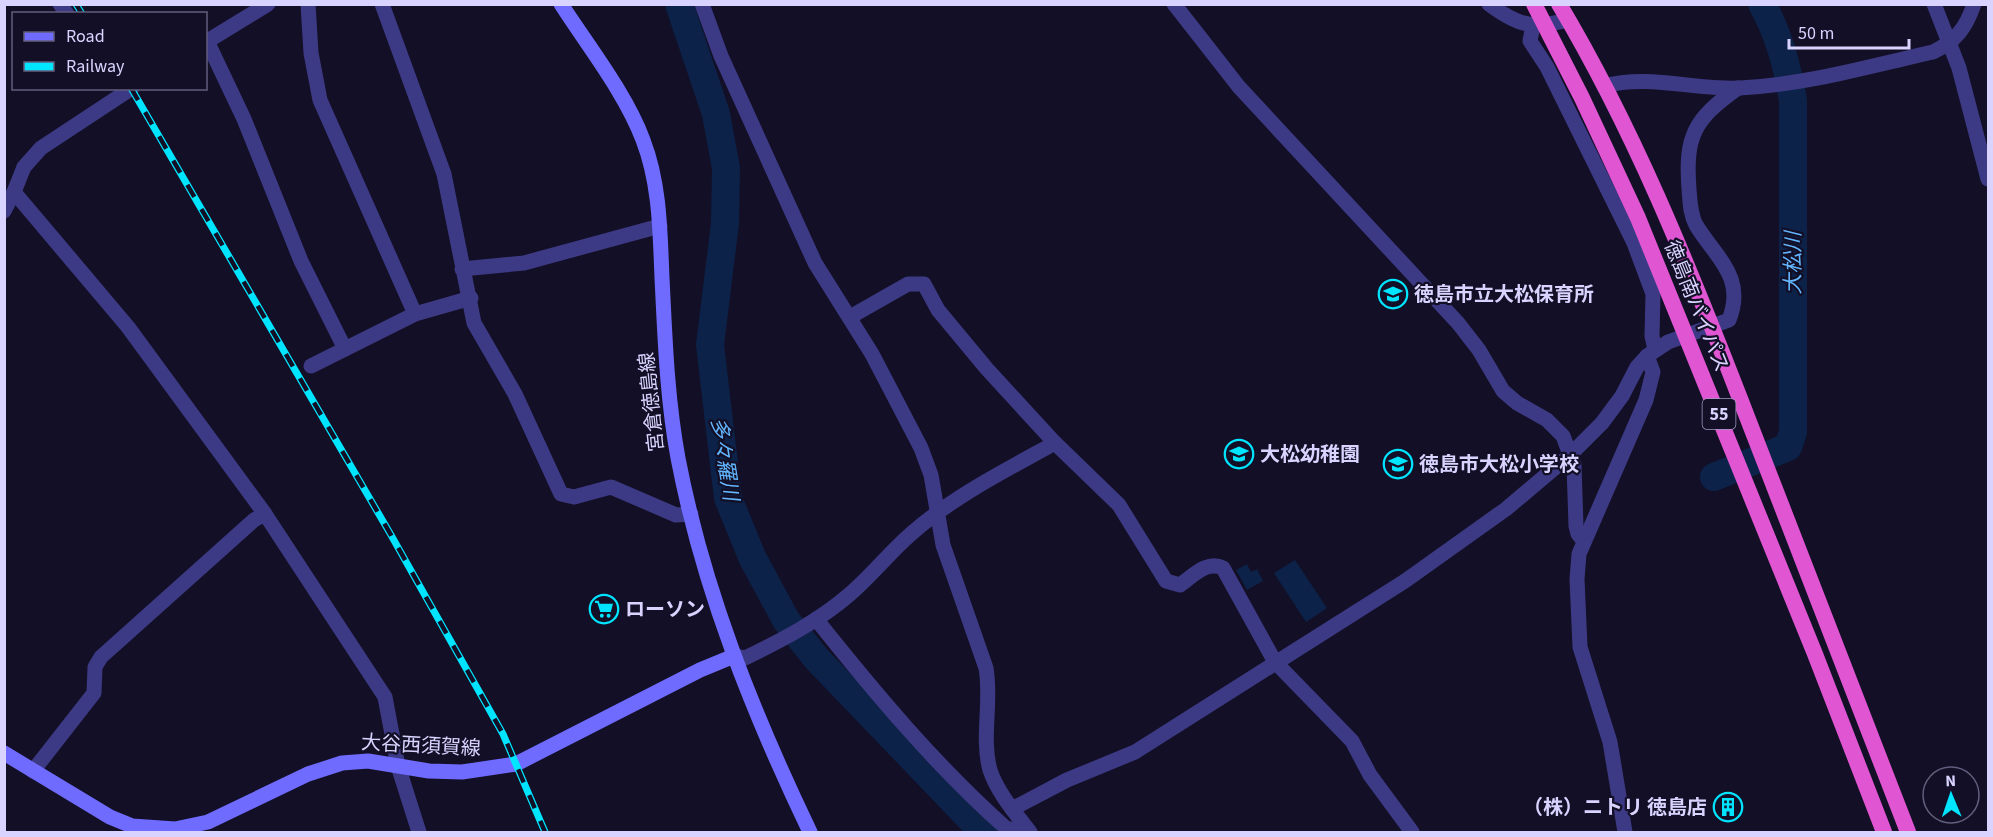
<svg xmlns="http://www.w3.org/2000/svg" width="1993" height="837" font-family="'Source Sans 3','Noto Sans JP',sans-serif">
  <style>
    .water { fill: #0c2248 }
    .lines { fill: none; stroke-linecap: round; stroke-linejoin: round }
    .river { stroke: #0c2248; stroke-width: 28 }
    .minor { stroke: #3d3a85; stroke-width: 15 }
    .tertiary { stroke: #3d3a85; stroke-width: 15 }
    .secondary { stroke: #6f6bff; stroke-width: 15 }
    .trunk { stroke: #e055d1; stroke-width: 16 }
    .rail-casing { stroke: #00e5ff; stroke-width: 7 }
    .rail { stroke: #130f26; stroke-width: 4.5; stroke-dasharray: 14; stroke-linecap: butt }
    .labels { text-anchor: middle; stroke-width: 4.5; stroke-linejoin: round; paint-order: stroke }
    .shield { fill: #130f26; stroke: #9e99be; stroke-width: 1.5 }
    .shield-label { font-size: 18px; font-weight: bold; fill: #d9d4ff }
    .poi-label { font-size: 20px; font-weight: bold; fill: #d9d4ff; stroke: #130f26; text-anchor: start }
    .street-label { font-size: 20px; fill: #d9d4ff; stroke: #130f26 }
    .water-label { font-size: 21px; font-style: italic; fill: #62b6ff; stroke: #130f26 }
  </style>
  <rect width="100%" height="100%" fill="#130f26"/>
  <!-- water -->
  <g class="water">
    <polygon points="1295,560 1327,608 1306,622 1274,573"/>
    <polygon points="1247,564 1251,572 1257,569 1263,581 1247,590 1236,570"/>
  </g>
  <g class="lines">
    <!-- river -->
    <g class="river">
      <polyline points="679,4 716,114 726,168 725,223 710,345 728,498 752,557 786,620 816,658 983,832"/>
      <path d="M1714 477 1788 447 1793 432V100C1787 66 1779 34 1762 4"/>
    </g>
    <!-- minor -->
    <g class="minor">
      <polyline points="60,4 67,14"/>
      <polyline points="308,4 311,53 320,100 415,314"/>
      <polyline points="382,4 444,174 474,323 515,394 561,494 574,497 611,487 676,515 691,514"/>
      <path d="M702 4 721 56 815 263 872 354 921 448 931 475 943 545 986 668C992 702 981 738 990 770 997 792 1016 814 1030 832"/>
      <polyline points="1174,4 1239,87 1458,323 1479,350 1503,391 1517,403 1547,420 1563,436 1574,465 1576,526 1578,534 1583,540"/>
      <polyline points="1533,25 1530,41 1547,67 1634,243 1653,294 1652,336 1655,350"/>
      <polyline points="207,41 244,119 301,261 345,349"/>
      <polyline points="206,42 268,4"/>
      <path d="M1604 86C1648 74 1695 90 1740 88 1805 85 1870 66 1933 52 1956 41 1966 28 1974 4"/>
      <polyline points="132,88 41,148 24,167 14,192 128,327 265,514 385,697 398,766 419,832"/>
      <polyline points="4,211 14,192"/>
      <polyline points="462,269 524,263 660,226"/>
      <path d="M850 317 908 284H924L938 310 987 369 1055 443 1119 505 1166 581 1180 585C1193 576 1207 560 1223 568L1275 662 1352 741 1370 775 1412 832"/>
      <polyline points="311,366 415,314 471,298"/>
      <path d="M816 619C875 693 936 766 1007 829H1027"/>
      <path d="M734 656 745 658C782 640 819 621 850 594 872 575 890 552 912 533 954 496 1006 470 1055 443"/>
      <polyline points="33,771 94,693 95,667 101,657 254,520 265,514"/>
      <polyline points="1012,809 1067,780 1135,752 1405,581 1506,509 1570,455 1602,423 1622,396 1637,367 1647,356"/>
      <path d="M1625 832 1610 742 1580 647 1577 579 1579 554 1646 400 1653 372 1647 356 1668 342 1729 320C1746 277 1716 258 1696 225 1690 214 1690 201 1689 189 1685 136 1694 119 1738 88"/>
    </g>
    <!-- tertiary -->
    <g class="tertiary">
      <path d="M1489 4C1518 26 1533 29 1568 20"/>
      <polyline points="1934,4 1959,68 1988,179"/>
    </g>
    <!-- secondary -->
    <g class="secondary">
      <path d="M561 4C588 46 626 94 643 140 660 184 660 231 662 278 665 338 667 399 678 458 703 589 753 713 810 832"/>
      <polyline points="4,753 110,817 132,826 175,829 208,822 308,774 342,763 368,761 429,771 462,772 516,764 700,670 734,656"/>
    </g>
    <!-- trunk -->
    <g class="trunk">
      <polyline points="1534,4 1582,98 1638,218 1815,654 1884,832"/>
      <path d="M1559 4C1633 128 1687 262 1739 396 1796 541 1851 687 1908 832"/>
    </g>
    <!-- rail casing -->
    <g class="rail-casing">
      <g id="rail">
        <polyline points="76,4 82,14"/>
        <polyline points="131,88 391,535 503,734 545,832"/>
      </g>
    </g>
    <!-- rail -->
    <use href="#rail" class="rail"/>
  </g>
  <!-- icons -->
  <defs>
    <g id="school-ring" transform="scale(1.5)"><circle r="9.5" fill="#130f26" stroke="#00e5ff" stroke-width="1.5"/><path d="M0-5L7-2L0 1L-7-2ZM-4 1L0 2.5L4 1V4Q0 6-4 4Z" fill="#00e5ff"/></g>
    <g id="supermarket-ring" transform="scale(1.5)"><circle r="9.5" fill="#130f26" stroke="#00e5ff" stroke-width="1.5"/><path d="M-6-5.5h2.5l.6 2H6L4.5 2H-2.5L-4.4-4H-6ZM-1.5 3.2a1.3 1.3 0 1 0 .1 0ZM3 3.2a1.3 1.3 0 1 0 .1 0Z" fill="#00e5ff"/></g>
    <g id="building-ring" transform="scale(1.5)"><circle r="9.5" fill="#130f26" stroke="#00e5ff" stroke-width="1.5"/><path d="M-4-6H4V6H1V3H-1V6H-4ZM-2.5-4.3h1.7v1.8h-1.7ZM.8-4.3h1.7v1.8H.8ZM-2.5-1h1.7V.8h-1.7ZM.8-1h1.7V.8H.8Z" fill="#00e5ff"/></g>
  </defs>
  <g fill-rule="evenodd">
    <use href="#school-ring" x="1393" y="294"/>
    <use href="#school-ring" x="1239" y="454"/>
    <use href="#school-ring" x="1398" y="464"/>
    <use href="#supermarket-ring" x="604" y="609"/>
    <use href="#building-ring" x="1728" y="807"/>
  </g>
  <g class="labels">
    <!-- shield labels -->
    <rect class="shield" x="1702.5" y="399" width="33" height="30" rx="4.5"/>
    <g class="shield-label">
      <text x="1719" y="420">55</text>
    </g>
    <!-- poi labels -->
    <g class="poi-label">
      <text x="1414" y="301">徳島市立大松保育所</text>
      <text x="1260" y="461">大松幼稚園</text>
      <text x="1419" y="471">徳島市大松小学校</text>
      <text x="625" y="616">ローソン</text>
      <text x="1707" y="814" text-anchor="end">（株）ニトリ 徳島店</text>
    </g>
    <!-- street labels -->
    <g class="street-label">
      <text transform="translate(1697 306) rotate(68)" y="7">徳島南バイパス</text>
      <text transform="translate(651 402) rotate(-96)" y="7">宮倉徳島線</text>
      <text transform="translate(421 745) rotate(3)" y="7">大谷西須賀線</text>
    </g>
    <!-- water labels -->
    <g class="water-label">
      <text transform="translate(1793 263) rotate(-90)" y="7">大松川</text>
      <text transform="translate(725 459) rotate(81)" y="7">多々羅川</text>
    </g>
  </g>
  <!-- border -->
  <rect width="1993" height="837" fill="none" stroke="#d9d4ff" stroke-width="12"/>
  <!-- legend -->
  <rect x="12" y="12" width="195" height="78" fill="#130f26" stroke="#625e7d" stroke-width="1.5"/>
  <rect x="24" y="32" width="30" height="9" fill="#6f6bff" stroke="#625e7d" stroke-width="1.5"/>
  <text x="66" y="42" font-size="18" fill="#d9d4ff">Road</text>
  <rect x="24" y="62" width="30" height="9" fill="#00e5ff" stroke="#625e7d" stroke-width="1.5"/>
  <text x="66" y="72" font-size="18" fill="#d9d4ff">Railway</text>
  <!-- north arrow -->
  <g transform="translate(1951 795) rotate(358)"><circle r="28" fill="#130f26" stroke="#625e7d" stroke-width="1.5"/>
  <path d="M0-4.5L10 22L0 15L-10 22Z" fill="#00e5ff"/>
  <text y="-9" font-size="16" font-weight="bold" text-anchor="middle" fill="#d9d4ff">N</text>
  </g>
  <!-- scale -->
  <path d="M1789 39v9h120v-9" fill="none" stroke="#d9d4ff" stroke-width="3"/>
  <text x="1798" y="39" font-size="18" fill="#d9d4ff" stroke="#130f26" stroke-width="4.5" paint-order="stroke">50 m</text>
</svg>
